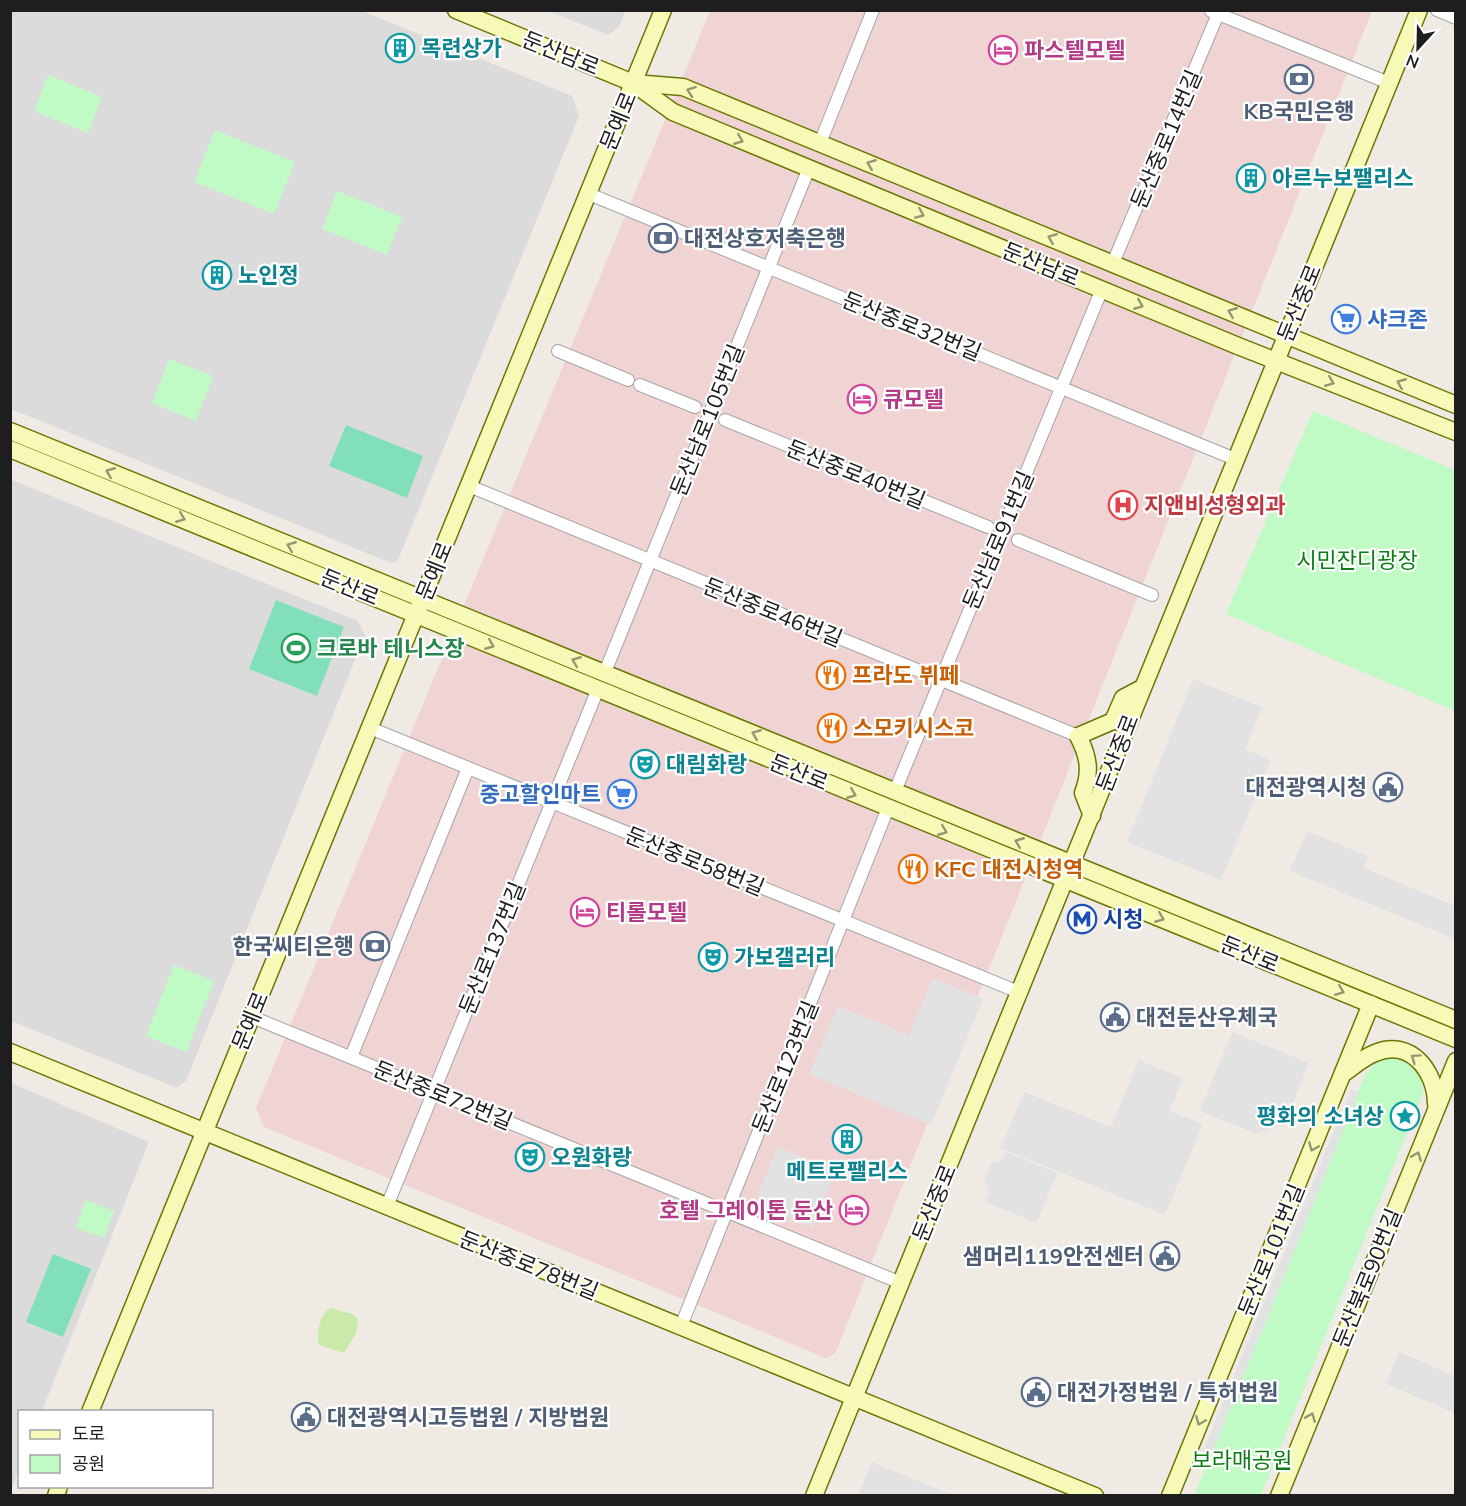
<svg xmlns="http://www.w3.org/2000/svg" width="1466" height="1506" font-family="Mulish,'Noto Sans KR',sans-serif">
  <style>
    .residential { fill: #dcdbdb }
    .commercial { fill: #f0d4d3 }
    .grass { fill: #caeaa9 }
    .park { fill: #c0fac4 }
    .pitch { fill: #81e0ba }
    .parking { fill: #e2e2e2 }
    .lines { fill: none; stroke-linecap: round; stroke-linejoin: round }
    .street-casing { stroke: #a5a5a5; stroke-width: 14 }
    .secondary-casing { stroke: #6b7703; stroke-width: 19 }
    .street { stroke: #fff; stroke-width: 12 }
    .secondary { stroke: #f7fab7; stroke-width: 16 }
    .oneway { stroke: #959772 }
    .labels { text-anchor: middle; stroke-width: 4.5; stroke-linejoin: round; paint-order: stroke }
    .culture-label { font-size: 22px; font-weight: bold; fill: #0d838f; stroke: #fff; text-anchor: start }
    .hotel-label { font-size: 22px; font-weight: bold; fill: #b23c85; stroke: #fff; text-anchor: start }
    .street-label { font-size: 22px; fill: #1e1e1e; stroke: #fff }
    .service-label { font-size: 22px; font-weight: bold; fill: #4e5e75; stroke: #fff; text-anchor: start }
    .shop-label { font-size: 22px; font-weight: bold; fill: #366cbe; stroke: #fff; text-anchor: start }
    .health-label { font-size: 22px; font-weight: bold; fill: #be3a42; stroke: #fff; text-anchor: start }
    .park-label { font-size: 22px; fill: #0a7e13; stroke: #fff }
    .leisure-label { font-size: 22px; font-weight: bold; fill: #27864d; stroke: #fff; text-anchor: start }
    .food-label { font-size: 22px; font-weight: bold; fill: #c56008; stroke: #fff; text-anchor: start }
    .transit-label { font-size: 22px; font-weight: bold; fill: #164399; stroke: #fff; text-anchor: start }
  </style>
  <rect width="100%" height="100%" fill="#efebe4"/>
  <!-- residential -->
  <g class="residential">
    <polygon points="10,11 362,11 572,96 579,116 398,560 391,563 11,409"/>
    <polygon points="548,11 625,11 619,27 608,35"/>
    <polygon points="10,479 358,621 365,635 186,1081 177,1088 11,1021"/>
    <polygon points="11,1083 149,1142 42,1411 20,1412 19,1468 11,1491"/>
  </g>
  <!-- commercial -->
  <polygon class="commercial" points="710,11 1372,11 835,1354 826,1358 264,1127 256,1108"/>
  <!-- grass -->
  <path class="grass" d="M330 1308 353 1314 358 1320 356 1333 344 1353 319 1345C316 1333 320 1315 330 1308Z"/>
  <!-- park -->
  <g class="park">
    <polygon points="48,75 102,97 88,133 34,111"/>
    <polygon points="215,130 295,162 274,214 194,182"/>
    <polygon points="337,191 402,217 387,255 322,229"/>
    <polygon points="169,359 213,376 196,421 152,403"/>
    <polygon points="1313,411 1455,470 1455,711 1226,614"/>
    <polygon points="174,965 214,981 186,1052 146,1036"/>
    <path d="M1389 1057C1410 1058 1424 1071 1423 1093L1261 1495 1194 1496 1365 1075 1374 1064Z"/>
    <polygon points="86,1200 114,1211 104,1238 76,1228"/>
  </g>
  <!-- pitch -->
  <g class="pitch">
    <polygon points="346,425 423,456 407,498 329,466"/>
    <polygon points="276,600 344,627 317,696 249,669"/>
    <polygon points="53,1254 91,1269 63,1337 26,1322"/>
  </g>
  <!-- parking -->
  <g class="parking">
    <polygon points="1193,679 1262,707 1245,749 1271,760 1221,880 1127,842"/>
    <polygon points="1307,831 1368,856 1364,868 1455,906 1455,939 1290,871"/>
    <polygon points="933,978 983,999 931,1125 809,1074 838,1006 909,1035"/>
    <polygon points="1232,1032 1309,1063 1285,1124 1257,1134 1200,1111"/>
    <polygon points="1139,1060 1183,1078 1170,1111 1203,1124 1165,1215 1001,1148 1024,1092 1111,1127"/>
    <polygon points="1351,1089 1359,1092 1210,1458 1202,1454"/>
    <polygon points="778,1147 836,1170 813,1227 763,1207 758,1194"/>
    <polygon points="1006,1152 1057,1173 1037,1223 985,1202 989,1192 984,1178 991,1164 1003,1160"/>
    <polygon points="1399,1352 1455,1376 1455,1413 1386,1384"/>
    <polygon points="872,1462 952,1495 858,1495"/>
  </g>
  <g class="lines">
    <!-- street casing -->
    <g class="street-casing">
      <g id="street">
        <polyline points="1437,10 1456,18"/>
        <polyline points="1211,11 1389,83"/>
        <polyline points="820,143 873,10"/>
        <polyline points="589,194 1235,459"/>
        <polyline points="1113,263 1218,14"/>
        <polyline points="558,351 628,380"/>
        <polyline points="640,385 695,407"/>
        <polyline points="725,420 988,527"/>
        <polyline points="469,486 1078,736"/>
        <polyline points="1018,540 1152,595"/>
        <polyline points="605,672 809,168"/>
        <polyline points="370,728 1021,993"/>
        <polyline points="895,791 1102,289"/>
        <polyline points="252,1017 901,1283"/>
        <polyline points="351,1057 468,768"/>
        <polyline points="387,1206 598,689"/>
        <polyline points="681,1326 888,808"/>
      </g>
    </g>
    <!-- secondary casing -->
    <g class="secondary-casing">
      <g id="secondary">
        <polyline points="456,10 633,83 673,112 1238,346 1456,432"/>
        <polyline points="634,83 683,87 1456,405"/>
        <polyline points="10,431 1456,1020"/>
        <polyline points="10,449 1456,1039"/>
        <path d="M1092 816 1083 793C1091 772 1089 757 1078 736L1113 721 1123 698 1142 688"/>
        <polyline points="10,1052 1095,1496"/>
        <path d="M1344 1073C1354 1066 1364 1057 1375 1053 1411 1038 1436 1072 1436 1104"/>
        <polyline points="90,1412 663,10"/>
        <polyline points="56,1496 59,1486"/>
        <polyline points="814,1496 1419,10"/>
        <polyline points="1170,1496 1371,1004"/>
        <polyline points="1279,1496 1456,1061"/>
      </g>
    </g>
    <!-- street -->
    <use href="#street" class="street"/>
    <!-- secondary -->
    <use href="#secondary" class="secondary"/>
  </g>
  <!-- one-way arrows -->
  <defs><path id="oneway-chevron" d="M-2-3.5L2.5 0L-2 3.5" fill="none" stroke-width="1.6" stroke-linecap="round" stroke-linejoin="round" transform="scale(1.5)"/></defs>
  <g class="oneway">
    <use href="#oneway-chevron" transform="translate(691 91) rotate(-160)"/>
    <use href="#oneway-chevron" transform="translate(739 140) rotate(22)"/>
    <use href="#oneway-chevron" transform="translate(871 164) rotate(-158)"/>
    <use href="#oneway-chevron" transform="translate(920 214) rotate(23)"/>
    <use href="#oneway-chevron" transform="translate(1052 238) rotate(-158)"/>
    <use href="#oneway-chevron" transform="translate(1139 305) rotate(22)"/>
    <use href="#oneway-chevron" transform="translate(1232 312) rotate(-158)"/>
    <use href="#oneway-chevron" transform="translate(1330 382) rotate(22)"/>
    <use href="#oneway-chevron" transform="translate(1401 383) rotate(-158)"/>
    <use href="#oneway-chevron" transform="translate(110 472) rotate(-158)"/>
    <use href="#oneway-chevron" transform="translate(181 518) rotate(22)"/>
    <use href="#oneway-chevron" transform="translate(291 546) rotate(-158)"/>
    <use href="#oneway-chevron" transform="translate(490 645) rotate(22)"/>
    <use href="#oneway-chevron" transform="translate(576 661) rotate(-158)"/>
    <use href="#oneway-chevron" transform="translate(756 734) rotate(-158)"/>
    <use href="#oneway-chevron" transform="translate(852 794) rotate(22)"/>
    <use href="#oneway-chevron" transform="translate(943 831) rotate(22)"/>
    <use href="#oneway-chevron" transform="translate(1019 842) rotate(-158)"/>
    <use href="#oneway-chevron" transform="translate(1160 918) rotate(22)"/>
    <use href="#oneway-chevron" transform="translate(1340 991) rotate(22)"/>
    <use href="#oneway-chevron" transform="translate(1415 1058) rotate(-145)"/>
    <use href="#oneway-chevron" transform="translate(1313 1147) rotate(112)"/>
    <use href="#oneway-chevron" transform="translate(1417 1156) rotate(-68)"/>
    <use href="#oneway-chevron" transform="translate(1311 1417) rotate(-68)"/>
    <use href="#oneway-chevron" transform="translate(1200 1421) rotate(112)"/>
  </g>
  <!-- icons -->
  <defs>
    <g id="building-ring" transform="scale(1.5)"><circle r="9.5" fill="#fff" stroke="#0f9aa8" stroke-width="1.5"/><path d="M-4-6H4V6H1V3H-1V6H-4ZM-2.5-4.3h1.7v1.8h-1.7ZM.8-4.3h1.7v1.8H.8ZM-2.5-1h1.7V.8h-1.7ZM.8-1h1.7V.8H.8Z" fill="#0f9aa8"/></g>
    <g id="hotel-ring" transform="scale(1.5)"><circle r="9.5" fill="#fff" stroke="#d1479c" stroke-width="1.5"/><path d="M-6-4.5h1.5V1H6V5H4.5V3h-9V5H-6ZM-4 0a1.8 1.8 0 1 1 3.6 0ZM.5 0V-2.5h3Q6-2.5 6 0Z" fill="#d1479c"/></g>
    <g id="bank-ring" transform="scale(1.5)"><circle r="9.5" fill="#fff" stroke="#5c6f8a" stroke-width="1.5"/><path d="M-6-4H6V4H-6ZM0-2.3a2.3 2.3 0 1 0 0 4.6a2.3 2.3 0 1 0 0-4.6Z" fill="#5c6f8a"/></g>
    <g id="supermarket-ring" transform="scale(1.5)"><circle r="9.5" fill="#fff" stroke="#3f7fe0" stroke-width="1.5"/><path d="M-6-5.5h2.5l.6 2H6L4.5 2H-2.5L-4.4-4H-6ZM-1.5 3.2a1.3 1.3 0 1 0 .1 0ZM3 3.2a1.3 1.3 0 1 0 .1 0Z" fill="#3f7fe0"/></g>
    <g id="hospital-ring" transform="scale(1.5)"><circle r="9.5" fill="#fff" stroke="#e0444e" stroke-width="1.5"/><path d="M-5-5h3v3.5h4V-5h3V5h-3V1.5h-4V5h-3Z" fill="#e0444e"/></g>
    <g id="stadium-ring" transform="scale(1.5)"><circle r="9.5" fill="#fff" stroke="#2e9e5b" stroke-width="1.5"/><path d="M0-5a6.5 5 0 1 0 0 10a6.5 5 0 1 0 0-10ZM-3.5-1.8h7v3.6h-7Z" fill="#2e9e5b"/></g>
    <g id="restaurant-ring" transform="scale(1.5)"><circle r="9.5" fill="#fff" stroke="#e8710a" stroke-width="1.5"/><path d="M-5-6h1v4h1v-4h1v4h1v-4h1v5L-1.5 .5V6h-2V.5L-5-1ZM5-6V6H3V1.5H1.5Q1.5-4 5-6Z" fill="#e8710a"/></g>
    <g id="theatre-ring" transform="scale(1.5)"><circle r="9.5" fill="#fff" stroke="#0f9aa8" stroke-width="1.5"/><path d="M-5-5.5Q0-4 5-5.5V0Q5 5 0 6Q-5 5-5 0ZM-3.3-2.5H-1v1.5H-3.3ZM1-2.5H3.3v1.5H1ZM-2.8 1Q0 5.5 2.8 1Z" fill="#0f9aa8"/></g>
    <g id="civic-ring" transform="scale(1.5)"><circle r="9.5" fill="#fff" stroke="#5c6f8a" stroke-width="1.5"/><path d="M-.6-6.5H3V-4.5H.6V-3L4-1V1h2V6H-6V1h2V-1L-.6-3ZM-1.2 2.5V6h2.4V2.5Z" fill="#5c6f8a"/></g>
    <g id="metro-ring" transform="scale(1.5)"><circle r="9.5" fill="#fff" stroke="#1a4fb4" stroke-width="1.5"/><path d="M-5.5 5V-5H-3L0 0L3-5H5.5V5H3V-.5L0 4L-3-.5V5Z" fill="#1a4fb4"/></g>
    <g id="sight-ring" transform="scale(1.5)"><circle r="9.5" fill="#fff" stroke="#0f9aa8" stroke-width="1.5"/><path d="M0-6L1.8-2.2L6-1.7L2.9 1.2L3.7 5.4L0 3.3L-3.7 5.4L-2.9 1.2L-6-1.7L-1.8-2.2Z" fill="#0f9aa8"/></g>
  </defs>
  <g fill-rule="evenodd">
    <use href="#building-ring" x="400" y="48"/>
    <use href="#hotel-ring" x="1003" y="50"/>
    <use href="#bank-ring" x="1299" y="79"/>
    <use href="#building-ring" x="1251" y="178"/>
    <use href="#bank-ring" x="663" y="238"/>
    <use href="#building-ring" x="217" y="275"/>
    <use href="#supermarket-ring" x="1346" y="319"/>
    <use href="#hotel-ring" x="862" y="399"/>
    <use href="#hospital-ring" x="1123" y="505"/>
    <use href="#stadium-ring" x="296" y="648"/>
    <use href="#restaurant-ring" x="831" y="675"/>
    <use href="#restaurant-ring" x="832" y="728"/>
    <use href="#theatre-ring" x="645" y="764"/>
    <use href="#civic-ring" x="1388" y="787"/>
    <use href="#supermarket-ring" x="622" y="794"/>
    <use href="#restaurant-ring" x="913" y="869"/>
    <use href="#hotel-ring" x="585" y="912"/>
    <use href="#metro-ring" x="1082" y="919"/>
    <use href="#bank-ring" x="375" y="946"/>
    <use href="#theatre-ring" x="713" y="957"/>
    <use href="#civic-ring" x="1115" y="1017"/>
    <use href="#sight-ring" x="1405" y="1116"/>
    <use href="#building-ring" x="847" y="1139"/>
    <use href="#theatre-ring" x="530" y="1157"/>
    <use href="#hotel-ring" x="854" y="1210"/>
    <use href="#civic-ring" x="1165" y="1256"/>
    <use href="#civic-ring" x="1036" y="1392"/>
    <use href="#civic-ring" x="306" y="1417"/>
  </g>
  <g class="labels">
    <!-- culture labels -->
    <g class="culture-label">
      <text x="421" y="56">목련상가</text>
      <text x="1272" y="186">아르누보팰리스</text>
      <text x="238" y="283">노인정</text>
      <text x="666" y="772">대림화랑</text>
      <text x="734" y="965">가보갤러리</text>
      <text x="1384" y="1124" text-anchor="end">평화의 소녀상</text>
      <text x="551" y="1165">오원화랑</text>
      <text x="847" y="1179" text-anchor="middle">메트로팰리스</text>
    </g>
    <!-- hotel labels -->
    <g class="hotel-label">
      <text x="1024" y="58">파스텔모텔</text>
      <text x="883" y="407">큐모텔</text>
      <text x="606" y="920">티롤모텔</text>
      <text x="833" y="1218" text-anchor="end">호텔 그레이톤 둔산</text>
    </g>
    <!-- street labels -->
    <g class="street-label">
      <text transform="translate(561 53) rotate(22)" y="8">둔산남로</text>
      <text transform="translate(618 121) rotate(-68)" y="8">문예로</text>
      <text transform="translate(1166 139) rotate(-67)" y="8">둔산중로14번길</text>
      <text transform="translate(1041 264) rotate(22)" y="8">둔산남로</text>
      <text transform="translate(1299 303) rotate(-68)" y="8">둔산중로</text>
      <text transform="translate(912 326) rotate(22)" y="8">둔산중로32번길</text>
      <text transform="translate(707 420) rotate(-68)" y="8">둔산남로105번길</text>
      <text transform="translate(856 474) rotate(22)" y="8">둔산중로40번길</text>
      <text transform="translate(998 540) rotate(-67)" y="8">둔산남로91번길</text>
      <text transform="translate(434 571) rotate(-68)" y="8">문예로</text>
      <text transform="translate(350 587) rotate(22)" y="8">둔산로</text>
      <text transform="translate(773 612) rotate(22)" y="8">둔산중로46번길</text>
      <text transform="translate(1117 753) rotate(-69)" y="8">둔산중로</text>
      <text transform="translate(799 772) rotate(22)" y="8">둔산로</text>
      <text transform="translate(695 861) rotate(22)" y="8">둔산중로58번길</text>
      <text transform="translate(492 948) rotate(-68)" y="8">둔산로137번길</text>
      <text transform="translate(1250 954) rotate(22)" y="8">둔산로</text>
      <text transform="translate(250 1021) rotate(-68)" y="8">문예로</text>
      <text transform="translate(785 1067) rotate(-68)" y="8">둔산로123번길</text>
      <text transform="translate(443 1095) rotate(22)" y="8">둔산중로72번길</text>
      <text transform="translate(934 1203) rotate(-68)" y="8">둔산중로</text>
      <text transform="translate(1271 1250) rotate(-68)" y="8">둔산로101번길</text>
      <text transform="translate(529 1265) rotate(22)" y="8">둔산중로78번길</text>
      <text transform="translate(1367 1278) rotate(-68)" y="8">둔산북로90번길</text>
    </g>
    <!-- service labels -->
    <g class="service-label">
      <text x="1299" y="119" text-anchor="middle">KB국민은행</text>
      <text x="684" y="246">대전상호저축은행</text>
      <text x="1367" y="795" text-anchor="end">대전광역시청</text>
      <text x="354" y="954" text-anchor="end">한국씨티은행</text>
      <text x="1136" y="1025">대전둔산우체국</text>
      <text x="1144" y="1264" text-anchor="end">샘머리119안전센터</text>
      <text x="1057" y="1400">대전가정법원 / 특허법원</text>
      <text x="327" y="1425">대전광역시고등법원 / 지방법원</text>
    </g>
    <!-- shop labels -->
    <g class="shop-label">
      <text x="1367" y="327">샤크존</text>
      <text x="601" y="802" text-anchor="end">중고할인마트</text>
    </g>
    <!-- health labels -->
    <g class="health-label">
      <text x="1144" y="513">지앤비성형외과</text>
    </g>
    <!-- park labels -->
    <g class="park-label">
      <text x="1357" y="568">시민잔디광장</text>
      <text x="1242" y="1468">보라매공원</text>
    </g>
    <!-- leisure labels -->
    <g class="leisure-label">
      <text x="317" y="656">크로바 테니스장</text>
    </g>
    <!-- food labels -->
    <g class="food-label">
      <text x="852" y="683">프라도 뷔페</text>
      <text x="853" y="736">스모키시스코</text>
      <text x="934" y="877">KFC 대전시청역</text>
    </g>
    <!-- transit labels -->
    <g class="transit-label">
      <text x="1103" y="927">시청</text>
    </g>
  </g>
  <!-- border -->
  <rect width="1466" height="1506" fill="none" stroke="#1e1e1e" stroke-width="24"/>
  <!-- legend -->
  <rect x="18" y="1410" width="195" height="78" fill="#ffffff" stroke="#a5a5a5" stroke-width="1.5"/>
  <rect x="30" y="1430" width="30" height="9" fill="#f7fab7" stroke="#a5a5a5" stroke-width="1.5"/>
  <text x="72" y="1440" font-size="18" fill="#1e1e1e">도로</text>
  <rect x="30" y="1455" width="30" height="18" fill="#c0fac4" stroke="#a5a5a5" stroke-width="1.5"/>
  <text x="72" y="1470" font-size="18" fill="#1e1e1e">공원</text>
  <!-- north arrow -->
  <g transform="translate(1418 48) rotate(202)" stroke="#ffffff" stroke-width="4.5" paint-order="stroke">
  <path d="M0-4.5L10 22L0 15L-10 22Z" fill="#1e1e1e"/>
  <text y="-9" font-size="16" font-weight="bold" text-anchor="middle" fill="#1e1e1e">N</text>
  </g>
</svg>
